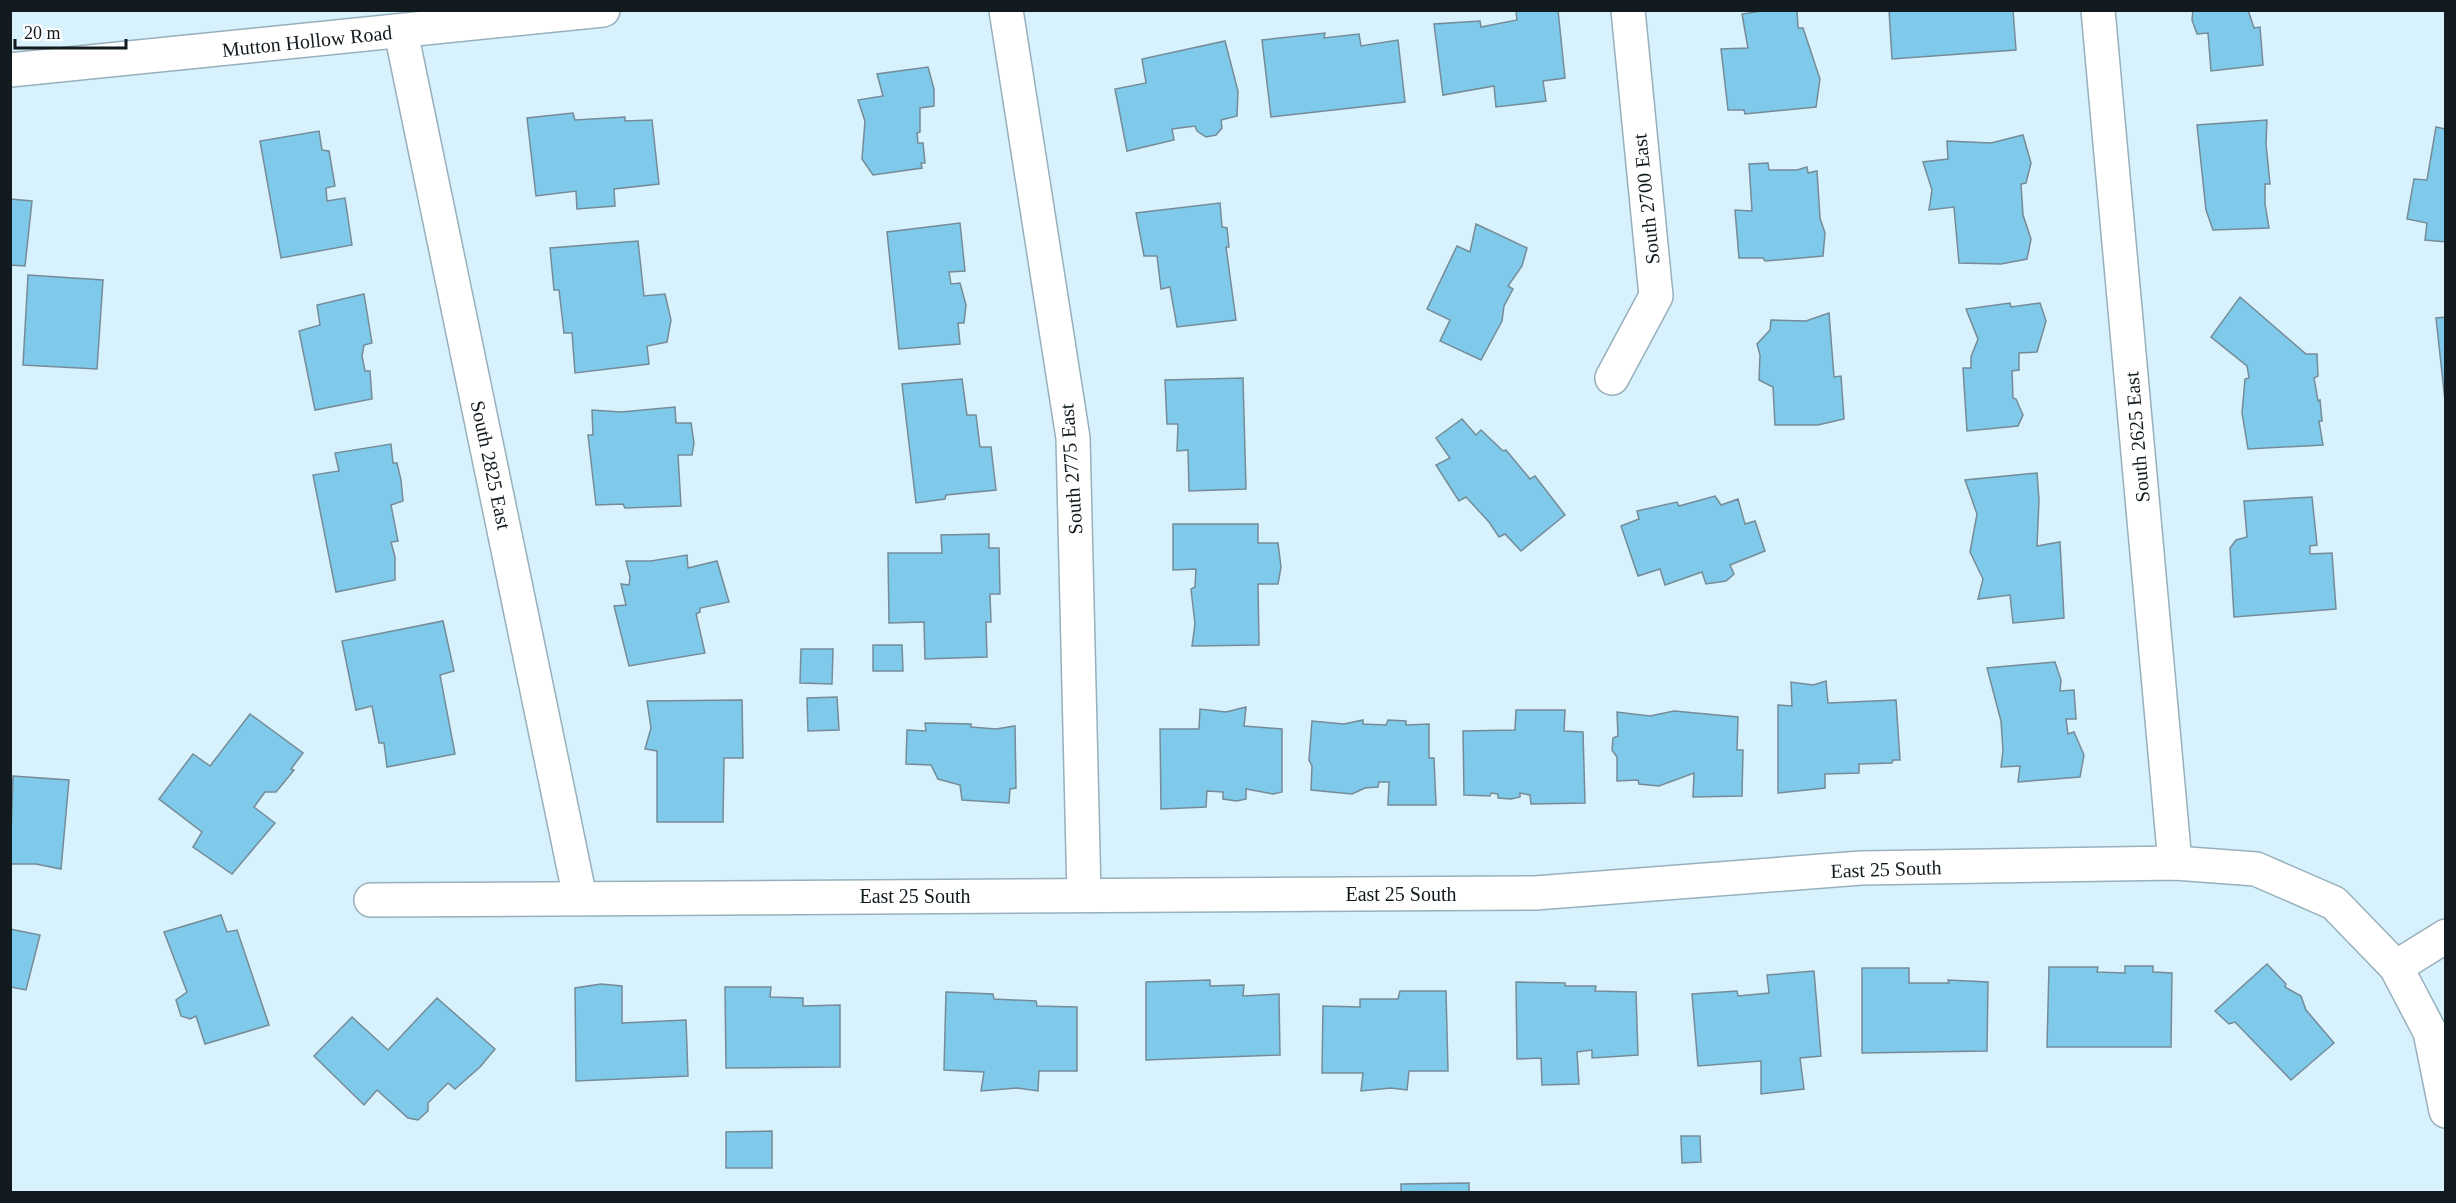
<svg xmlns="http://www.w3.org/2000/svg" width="2456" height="1203" font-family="'Times New Roman',serif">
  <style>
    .building { fill: #7fc9ea; stroke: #758c97; stroke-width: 1.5 }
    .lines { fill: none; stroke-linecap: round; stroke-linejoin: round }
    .minor-casing { stroke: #97b0bb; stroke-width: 36 }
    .tertiary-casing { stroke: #97b0bb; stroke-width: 36 }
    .minor { stroke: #fff; stroke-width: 33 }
    .tertiary { stroke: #fff; stroke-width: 33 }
    .labels { text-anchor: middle; stroke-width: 4.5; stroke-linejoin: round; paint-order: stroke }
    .street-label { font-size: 20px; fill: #111a1e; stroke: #fff }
  </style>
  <rect width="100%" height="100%" fill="#d7f1fd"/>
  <!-- building -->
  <g class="building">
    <polygon points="1558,10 1565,78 1543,81 1546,101 1496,107 1494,86 1443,95 1434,24 1480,21 1481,27 1517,20 1516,11"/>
    <polygon points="1768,10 1797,10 1798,28 1803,28 1820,79 1816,107 1745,114 1744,110 1728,110 1721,49 1748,48 1742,14"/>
    <polygon points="1889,10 2013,10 2016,50 1892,59"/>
    <polygon points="2193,10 2248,10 2254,28 2260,27 2263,65 2211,71 2208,33 2197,34 2192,20"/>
    <polygon points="1325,33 1324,38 1359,34 1361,46 1398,40 1405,102 1271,117 1262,40"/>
    <polygon points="1225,41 1238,91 1237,116 1221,120 1222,128 1216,135 1206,137 1197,131 1195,126 1172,129 1174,140 1127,151 1115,89 1146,83 1142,59"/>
    <polygon points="928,67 934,89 934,106 920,108 920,132 917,133 918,143 923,143 925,163 921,163 922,168 873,175 862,159 865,121 858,100 883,96 877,74"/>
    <polygon points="573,113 575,120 625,117 625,121 652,120 659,184 614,189 615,206 577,209 576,191 536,196 527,118"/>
    <polygon points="2267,120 2266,144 2270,184 2265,184 2265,204 2269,228 2213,230 2206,210 2197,125"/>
    <polygon points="2436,127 2446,129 2446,242 2425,240 2427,223 2407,219 2414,179 2427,180"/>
    <polygon points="319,131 322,150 329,151 335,186 326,188 327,201 345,198 352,245 281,258 260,141"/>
    <polygon points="2023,135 2031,163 2026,183 2021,184 2023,215 2031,239 2027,259 2001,264 1959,263 1954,207 1929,210 1932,190 1923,162 1948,159 1947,141 1991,143"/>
    <polygon points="1768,163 1769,170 1797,170 1807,167 1808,173 1817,171 1820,218 1825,233 1823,256 1765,261 1763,258 1739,258 1735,210 1752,211 1749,164"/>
    <polygon points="10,199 32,201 25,266 10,265"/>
    <polygon points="1220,203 1222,227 1227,228 1229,247 1226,247 1236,320 1177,327 1170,287 1161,289 1157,256 1144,256 1136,213"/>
    <polygon points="960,223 965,271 949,272 951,284 960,283 966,305 964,323 958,323 960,344 899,349 887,232"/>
    <polygon points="1476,224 1527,248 1522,266 1508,286 1513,289 1504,306 1502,321 1481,360 1440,341 1450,320 1427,309 1457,246 1470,252"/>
    <polygon points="638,241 644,296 665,294 671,320 667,342 647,346 649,364 575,373 572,333 564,333 559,290 554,290 550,248"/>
    <polygon points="28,275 103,280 97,369 23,365"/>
    <polygon points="364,294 372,343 364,345 362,356 365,371 370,371 372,399 315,410 299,331 320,325 317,305"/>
    <polygon points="2240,297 2306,354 2317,354 2318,376 2314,378 2318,401 2320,400 2322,421 2319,421 2323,445 2248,449 2242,413 2245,379 2249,378 2247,366 2211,337"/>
    <polygon points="2010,303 2011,307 2040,303 2046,321 2037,352 2019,353 2019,370 2012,371 2013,398 2016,399 2023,415 2018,426 1967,431 1963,368 1971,368 1971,357 1978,339 1966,309"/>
    <polygon points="1829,313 1834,377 1841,376 1844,419 1818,425 1775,425 1773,387 1759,380 1760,355 1757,344 1770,330 1771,320 1806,321"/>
    <polygon points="2446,317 2446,410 2436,318"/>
    <polygon points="1243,378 1246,489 1189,491 1188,450 1177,451 1178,424 1167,424 1165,380"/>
    <polygon points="962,379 967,415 976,415 980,447 991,447 996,490 946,495 945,499 916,503 902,384"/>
    <polygon points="675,407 676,423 691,423 694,443 692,455 678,455 681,506 625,508 623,504 596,505 588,435 593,435 592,410 621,412"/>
    <polygon points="1462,419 1476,435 1481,430 1503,451 1506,450 1530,479 1535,476 1565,515 1521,551 1505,534 1499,537 1489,522 1466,497 1459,501 1436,465 1450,458 1436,438"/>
    <polygon points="391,444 393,463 397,463 401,480 403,501 391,505 398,541 391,542 395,557 395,580 336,592 313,475 339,471 335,453"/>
    <polygon points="2037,473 2039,500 2037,546 2060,542 2064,618 2013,623 2010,595 1978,599 1983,579 1970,552 1977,514 1965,480"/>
    <polygon points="1715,496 1721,505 1738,499 1745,524 1755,521 1765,551 1730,565 1734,574 1726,581 1706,584 1702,572 1665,585 1660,569 1638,576 1621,526 1639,519 1637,511 1677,502 1679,506"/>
    <polygon points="2312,497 2317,545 2310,546 2310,554 2332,553 2336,609 2234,617 2230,548 2236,540 2247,537 2244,501"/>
    <polygon points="1173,524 1258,524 1258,543 1278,543 1281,567 1278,584 1258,584 1259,645 1192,646 1195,624 1191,589 1195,587 1196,569 1173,570"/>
    <polygon points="989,534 989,548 999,548 1000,594 990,594 991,622 986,622 987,657 925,659 924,622 889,623 888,553 942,553 941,535"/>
    <polygon points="687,555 688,568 717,561 729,602 700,608 700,612 696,614 705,653 629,666 614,606 626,605 621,584 629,585 630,577 626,561 651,561"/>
    <polygon points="443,621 454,671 440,675 455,754 387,767 384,743 379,743 372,706 356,710 342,641"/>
    <polygon points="873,645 902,645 903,671 873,671"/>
    <polygon points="801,649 833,649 832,684 800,683"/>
    <polygon points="2055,662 2061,680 2060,691 2074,690 2076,719 2066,719 2068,734 2074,732 2084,755 2080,777 2018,782 2020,766 2001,767 2003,750 2001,721 1987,668"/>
    <polygon points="1826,681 1828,703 1896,700 1900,760 1893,760 1892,763 1859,764 1859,773 1825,774 1825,788 1778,793 1778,705 1792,706 1791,682 1813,685"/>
    <polygon points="837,697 839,730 808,731 807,698"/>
    <polygon points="742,700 743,758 724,758 723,822 657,822 657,751 645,749 651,728 647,701"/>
    <polygon points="1246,707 1244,726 1282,729 1282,792 1273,794 1246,789 1246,799 1237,801 1223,799 1223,792 1207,791 1206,807 1161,809 1160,729 1199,729 1200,709 1226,712"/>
    <polygon points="1516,710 1565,710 1564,731 1583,732 1585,803 1531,804 1530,795 1520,793 1520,797 1511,799 1498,798 1498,794 1491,793 1490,796 1464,795 1463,731 1515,730"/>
    <polygon points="1674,711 1738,717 1737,750 1743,750 1742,796 1693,797 1694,773 1659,786 1639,784 1638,780 1617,781 1617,757 1612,750 1613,738 1618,736 1617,712 1650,716"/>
    <polygon points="250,714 303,753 291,769 294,770 276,792 265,792 254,807 275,823 232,874 193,847 202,832 159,799 193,754 210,766"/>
    <polygon points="1363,720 1363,724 1386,725 1388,720 1406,721 1406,725 1429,724 1429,758 1434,758 1436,805 1388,805 1389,782 1379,782 1378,787 1365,788 1352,794 1311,790 1312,766 1309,760 1312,721 1344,724"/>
    <polygon points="925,723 971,724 971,727 996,729 1015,726 1016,788 1010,789 1009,803 962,800 960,785 938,779 931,765 906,764 907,730 926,731"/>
    <polygon points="13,776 69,780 61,869 36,864 10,864"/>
    <polygon points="221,915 227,932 237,930 269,1025 205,1044 196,1016 190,1019 181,1016 176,1000 187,992 164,932"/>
    <polygon points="10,929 40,935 26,990 10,987"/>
    <polygon points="2267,964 2286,984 2285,987 2301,996 2306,1010 2334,1043 2291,1080 2235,1022 2229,1024 2215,1011"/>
    <polygon points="2125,966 2153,966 2153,972 2172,973 2171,1047 2047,1047 2049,967 2098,967 2097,972 2125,973"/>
    <polygon points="1862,968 1909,968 1909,983 1949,983 1948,980 1988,982 1987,1051 1862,1053"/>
    <polygon points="1814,971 1821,1056 1800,1058 1804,1089 1761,1094 1761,1061 1698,1066 1692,994 1737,991 1738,996 1769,993 1767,975"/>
    <polygon points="1210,980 1210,986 1244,985 1243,996 1279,994 1280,1055 1146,1060 1146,982"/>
    <polygon points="1516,982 1565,983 1565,986 1596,986 1595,991 1636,992 1638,1055 1592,1058 1592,1050 1577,1052 1579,1084 1542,1085 1541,1058 1517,1059"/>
    <polygon points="601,984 622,986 622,1023 686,1020 688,1076 576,1081 575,988"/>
    <polygon points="725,987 771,987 770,997 803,998 803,1006 840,1005 840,1067 726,1068"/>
    <polygon points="1400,991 1446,991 1448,1071 1409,1071 1407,1090 1391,1088 1361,1091 1363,1073 1322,1073 1323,1006 1360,1007 1360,999 1398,999"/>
    <polygon points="946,992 993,994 994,999 1036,1001 1037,1006 1077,1007 1077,1071 1039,1071 1038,1091 1017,1088 981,1091 984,1072 944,1070"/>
    <polygon points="437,998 495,1049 480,1067 455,1089 448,1083 428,1103 428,1111 418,1120 408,1118 377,1090 364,1105 314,1056 352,1017 388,1050"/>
    <polygon points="772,1131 772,1168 726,1168 726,1132"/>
    <polygon points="1681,1136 1700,1136 1701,1162 1682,1163"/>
    <polygon points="1469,1183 1469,1192 1401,1192 1401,1184"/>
  </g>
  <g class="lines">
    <!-- minor casing -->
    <g class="minor-casing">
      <g id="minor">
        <polyline points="1006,10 1073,438 1084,895"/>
        <polyline points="2098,10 2175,863"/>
        <polyline points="401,32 580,898"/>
        <polyline points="1612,378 1656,296 1628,10"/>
        <polyline points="371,900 1535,893 1861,868 2175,863 2256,869 2334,903 2396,967 2430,1032 2446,1111"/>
        <polyline points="2396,967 2446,936"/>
      </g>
    </g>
    <!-- tertiary casing -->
    <g class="tertiary-casing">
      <polyline id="tertiary" points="10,70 603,10"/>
    </g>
    <!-- minor -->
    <use href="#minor" class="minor"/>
    <!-- tertiary -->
    <use href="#tertiary" class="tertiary"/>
  </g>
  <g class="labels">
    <!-- street labels -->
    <g class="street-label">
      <text transform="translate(307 41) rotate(-6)" y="7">Mutton Hollow Road</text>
      <text transform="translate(1646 199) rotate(-96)" y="7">South 2700 East</text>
      <text transform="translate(2137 437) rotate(-95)" y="7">South 2625 East</text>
      <text transform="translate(491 465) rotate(78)" y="7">South 2825 East</text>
      <text transform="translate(1071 469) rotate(-94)" y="7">South 2775 East</text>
      <text transform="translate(1886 869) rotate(-2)" y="7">East 25 South</text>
      <text x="1401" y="901">East 25 South</text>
      <text x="915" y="903">East 25 South</text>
    </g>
  </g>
  <!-- border -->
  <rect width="2456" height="1203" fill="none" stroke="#111a1e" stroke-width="24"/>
  <!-- scale -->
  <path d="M15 39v9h111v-9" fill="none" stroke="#111a1e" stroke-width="3"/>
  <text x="24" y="39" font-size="18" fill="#111a1e" stroke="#ffffff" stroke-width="4.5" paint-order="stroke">20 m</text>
</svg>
